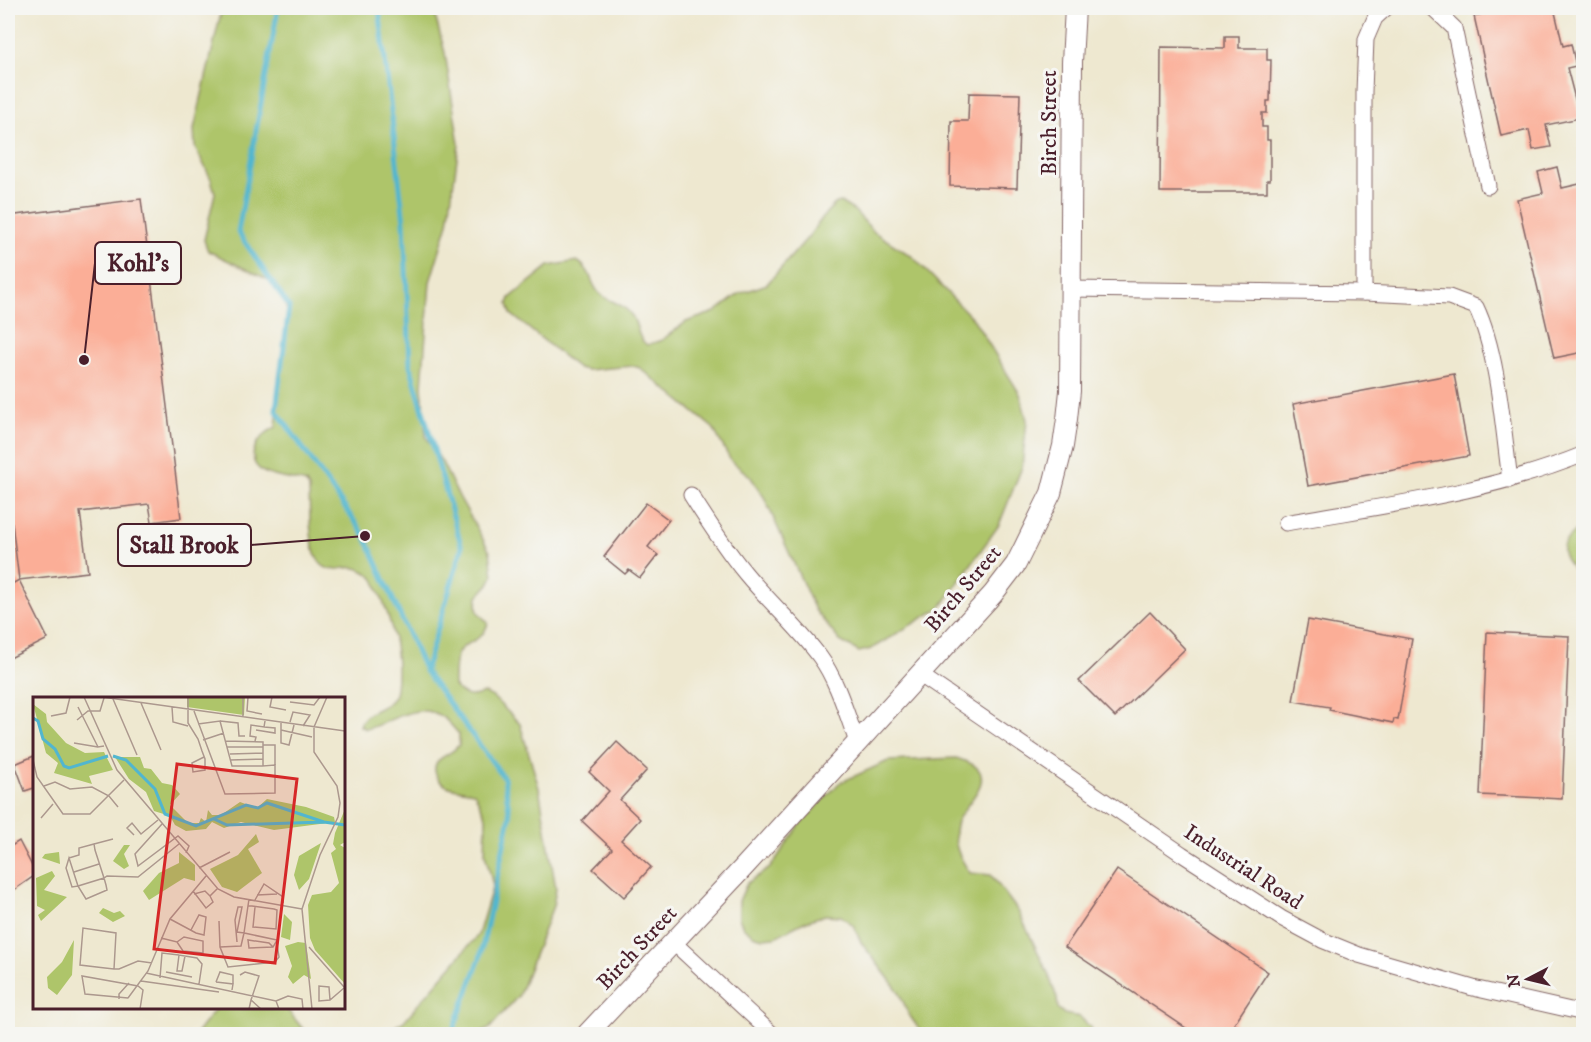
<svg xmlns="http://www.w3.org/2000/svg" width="1591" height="1042" font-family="'IM FELL DW Pica',serif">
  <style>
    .green { fill: #aec56a; stroke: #7c724a; stroke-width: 1.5 }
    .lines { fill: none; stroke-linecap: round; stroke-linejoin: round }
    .stream { stroke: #51b6cf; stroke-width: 5 }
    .building { fill: #fbae97 }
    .minor-casing { stroke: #836565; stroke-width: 17 }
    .tertiary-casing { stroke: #836565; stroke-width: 22 }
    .minor { stroke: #fff; stroke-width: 15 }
    .tertiary { stroke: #fff; stroke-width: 20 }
    .labels { text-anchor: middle; stroke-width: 6; stroke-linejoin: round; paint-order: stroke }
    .street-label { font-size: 22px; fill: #4a1f2b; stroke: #f6f6f2 }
    .inset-river { fill: none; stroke: #51b6cf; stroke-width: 3 }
    .inset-road { fill: none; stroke: #ac988e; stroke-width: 1.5 }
    .view { fill: #d62828; fill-opacity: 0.15; stroke: #d62828; stroke-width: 3 }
    .inset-edge { fill: none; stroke: #4a1f2b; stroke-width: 3 }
    .leader { fill: none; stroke: #4a1f2b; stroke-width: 2 }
    .callout-dot { fill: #4a1f2b; stroke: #f6f6f2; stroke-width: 2 }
    .callout { fill: #f6f6f2; stroke: #4a1f2b; stroke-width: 2 }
    .callout-label { font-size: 24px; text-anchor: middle; font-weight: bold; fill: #4a1f2b }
  </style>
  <rect width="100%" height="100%" fill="#f6f6f2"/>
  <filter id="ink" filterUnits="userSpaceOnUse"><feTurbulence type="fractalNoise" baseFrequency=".0167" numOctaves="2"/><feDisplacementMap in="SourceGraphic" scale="12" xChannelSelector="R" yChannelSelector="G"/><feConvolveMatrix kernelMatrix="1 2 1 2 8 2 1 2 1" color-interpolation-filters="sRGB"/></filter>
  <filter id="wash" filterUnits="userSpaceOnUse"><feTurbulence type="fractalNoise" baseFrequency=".008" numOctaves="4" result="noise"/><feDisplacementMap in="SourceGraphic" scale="24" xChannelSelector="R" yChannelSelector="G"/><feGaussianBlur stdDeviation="1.35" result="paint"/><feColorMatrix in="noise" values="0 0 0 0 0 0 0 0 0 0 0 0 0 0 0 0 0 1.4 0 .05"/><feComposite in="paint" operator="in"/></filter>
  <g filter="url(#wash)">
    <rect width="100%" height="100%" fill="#eee8d0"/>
    <!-- green -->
    <g class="green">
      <path d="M222 8H433L445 53 459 144 448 223 430 282 422 386 426 437 442 462 456 491 490 552 493 576 489 584 478 596 477 607 478 612 488 623C482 644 466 639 458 653 453 662 454 676 454 686 465 698 470 698 485 693L493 697 520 724 539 788 556 889 553 906 519 995 489 1029 478 1034H384L404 1021 478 935 493 885 485 854 486 817 474 792C465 790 452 789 445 785 436 780 431 767 439 760 447 753 450 755 459 745V734C454 729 449 721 442 717 416 700 391 723 366 729L360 726C365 706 394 711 396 689 400 656 392 619 378 590 377 586 375 580 372 577 370 574 360 569 356 568 344 565 332 575 321 564 308 550 310 507 309 488L306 483C289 477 247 479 254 450 258 438 266 432 276 427L283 356 289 318 283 296 275 283 208 251 204 240 215 193 211 179 195 147 194 129Z"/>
      <path d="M840 202 855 211 874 232 913 257 974 320 1020 394 1027 420 1022 467 999 525 941 607 871 649 859 652 840 641 815 610 764 497 750 476 731 461 713 428 640 368 633 366 587 370 578 368 511 314 508 304 510 298 549 266 577 261C593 270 589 284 601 295 611 302 626 305 632 316 639 326 636 337 647 345L662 340 686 322 715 312 739 294 767 284 809 236 826 213 835 204Z"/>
      <path d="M1583 525V571H1575C1554 550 1562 541 1583 525Z"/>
      <path d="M956 758C962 760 973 763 977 768 994 784 958 810 956 825 952 844 960 858 970 873L991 875 1018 911 1048 973 1057 998 1058 1008 1064 1014 1080 1017 1090 1027 1092 1034H923L909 1015 899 992 861 942 853 925 841 916 825 915 804 922 775 937 763 938 753 935 743 927 739 918V901L747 883 770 868 799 826 839 783 888 761Z"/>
      <polygon points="216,1008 286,1008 307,1034 196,1034"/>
    </g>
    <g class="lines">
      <!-- stream -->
      <g class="stream">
        <polyline points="278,8 238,232 289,307 276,410 365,536 425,671 504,778 510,816 480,958 452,1034"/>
        <polyline points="379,8 404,222 410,365 462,548 425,671"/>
      </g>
    </g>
    <g id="blocks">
      <!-- building -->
      <g class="building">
        <polygon points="1510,8 1554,8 1563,46 1571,44 1576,66 1567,68 1580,118 1546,125 1551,147 1533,150 1529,130 1501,136 1474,16"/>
        <polygon points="1225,36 1239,36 1239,48 1267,48 1267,60 1271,60 1270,101 1267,101 1267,113 1262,113 1262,127 1267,127 1267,140 1270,140 1270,180 1267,180 1267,192 1160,192 1161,47 1225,48"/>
        <polygon points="969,93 1020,94 1017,188 950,186 951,121 968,121"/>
        <polygon points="1557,167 1562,188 1584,183 1584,352 1554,358 1517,199 1543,193 1538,172"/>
        <polygon points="141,199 181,518 152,522 149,504 80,512 88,572 19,580 12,523 8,524 8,216"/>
        <polygon points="1454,374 1469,456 1308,486 1293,404"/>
        <polygon points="646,503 669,520 648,547 658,555 640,578 629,570 625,574 604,557"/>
        <polygon points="19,580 48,639 8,659 8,586"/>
        <polygon points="1150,612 1185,649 1115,717 1079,681"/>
        <polygon points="1308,620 1412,639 1398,720 1394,719 1393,723 1329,710 1330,707 1293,701"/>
        <polygon points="1487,632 1569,636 1562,799 1480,795"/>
        <polygon points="617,742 647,770 620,800 640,819 621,840 651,867 624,897 593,869 612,849 582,821 609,791 589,772"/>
        <polygon points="34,756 34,788 25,791 15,764"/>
        <polygon points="19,841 34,870 34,876 8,894 8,848"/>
        <polygon points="1117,870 1268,972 1234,1024 1250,1034 1195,1034 1065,947"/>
      </g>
    </g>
  </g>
  <g filter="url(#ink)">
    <use href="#blocks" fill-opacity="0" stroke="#836565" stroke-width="1.5"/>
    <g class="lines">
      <!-- minor casing -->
      <g class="minor-casing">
        <g id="minor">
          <path d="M1386 8 1375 18 1366 39 1364 92V293L1449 297 1476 307C1498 353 1503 428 1510 480"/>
          <polyline points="1433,8 1454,28 1488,186"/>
          <polyline points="1070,289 1364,293"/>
          <path d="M691 495C708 522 726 550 746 574 770 603 798 627 820 657 837 680 847 715 857 742"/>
          <path d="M1286 523C1385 505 1489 493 1584 454"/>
          <polyline points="919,674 1182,854 1281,918 1322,940 1359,955 1473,988 1584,1013"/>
          <polyline points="673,942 772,1034"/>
        </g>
      </g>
      <!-- tertiary casing -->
      <g class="tertiary-casing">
        <polyline id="tertiary" points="587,1034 743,868 993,594 1016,564 1051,493 1063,446 1067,419 1070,391 1072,62 1075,8"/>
      </g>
      <!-- minor -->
      <use href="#minor" class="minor"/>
      <!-- tertiary -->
      <use href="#tertiary" class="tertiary"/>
    </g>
  </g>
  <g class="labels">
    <!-- street labels -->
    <g class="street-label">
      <text transform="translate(1048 123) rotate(-90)" y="8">Birch Street</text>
      <text transform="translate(962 588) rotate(-50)" y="8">Birch Street</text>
      <text transform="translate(1244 866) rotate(33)" y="8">Industrial Road</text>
      <text transform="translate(636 947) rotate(-47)" y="8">Birch Street</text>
    </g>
  </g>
  <!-- overview -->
  <g transform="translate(33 697)">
    <rect width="312" height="312" fill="#eee8d0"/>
    <path d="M154 0H212L211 18 154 10ZM0 7 13 17 14 25 33 46 52 56 71 55 80 73 56 79 59 87 21 76 25 66 13 56ZM82 60H107L111 71 118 72 129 86 139 88 147 97 137 108 155 126H166L168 121 173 125 175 113 179 118H188L207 105 224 111 234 102 273 110 301 120 302 125 241 133 208 125 191 131 179 125 173 132 153 134 142 128 137 119 121 114 113 95 96 82ZM312 112V145L307 148 312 151V287L282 253 277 241 275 208 279 198 298 195 306 186 298 156 303 152 300 147 302 136ZM223 137 226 145 215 152 229 176 204 195 189 190 177 172 205 158ZM288 146 276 182 266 193 261 178 266 159ZM91 148H97L91 157 96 169 91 172 80 164ZM26 155 27 167 9 161 12 157ZM146 155 162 168V184L151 181 116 203 110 194 126 176 146 166ZM19 174 22 179 11 193 34 200 8 224 5 218 12 213 4 209 3 181ZM70 211 81 216 87 214 92 219 80 225 66 216ZM251 217 259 225 257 243 248 240ZM41 243 39 278 24 298 15 291 14 280 29 265ZM265 245 273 246 278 282 271 278 260 287 255 280 259 269 252 249Z" fill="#aec56a"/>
    <path class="inset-river" d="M0 21 5 24 10 42 22 52 31 69 36 71 75 59M80 59 93 63 122 92 132 117 163 129 213 108 225 111 234 106 291 125 312 128M181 122 194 128 291 125"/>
    <path class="inset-road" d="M51 0 84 73 185 192 201 200 269 212M69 0 312 34M155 0V26L165 42 169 54 172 62V73L160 75 159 66 171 60M210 0V20M215 0 214 14 229 17M239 0 237 10 253 13M80 2 104 58M257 5 281 8 287 0M108 6 128 53M45 10 65 50 71 49M139 10 140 25 155 29M161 14 192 97 242 96V68L230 69V45L192 44M18 19 33 16 37 0M44 23 55 14H67L71 1M187 24 205 26 206 39H212M257 25 260 15 277 18 270 29M248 26V46L256 48 261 28M165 27 187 24 199 69H230M281 30 294 0M223 33 242 36V31L231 30M248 33 279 40M170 43 191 36M222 44 223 40 217 39 218 28 231 30 232 24M41 46 65 50M230 48H242V68M194 50H230M197 57 230 56M0 63 4 80 30 117H57L91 83M197 63 230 62M11 89 22 85 37 92 59 90 76 99 85 110M8 121 20 107M129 127 102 157 105 169 145 139 156 149 153 156M101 138 94 131 99 126 108 137 125 123M61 147 80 142M36 161 46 158V151L61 147 62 153 71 181 73 188 74 193 53 202 45 189 39 190 33 171 36 161 45 189 71 181 74 179 105 180 146 147M166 171 197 155M41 175 66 167M160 194 173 211 180 205 177 199 184 192M161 197 172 194 177 199M224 198 244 197M222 203 231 187 250 200V206M215 209H219L241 212 244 213 243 232 220 230 222 210M137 222 163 236 171 238 173 220 166 218 158 233M186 224 187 250 195 270 242 265 246 260 244 247M128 241 144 245 151 240 170 244V256L150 254 144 245M204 245 202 223 205 210H209L204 235 211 236 216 202M187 250 208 249 211 236 244 243 240 250 216 251 215 243 236 246 240 250M276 250 311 290M152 259 149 274H144L146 258 164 261 169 267 166 287M81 272 83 236 50 231 47 268 72 271 81 272H86L105 264 119 266M133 275 159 280M113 276 243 304M207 278 212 275 226 279 218 303M127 281 129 256 146 258M108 284 186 295M183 285 187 275 200 278V287M183 285 200 287 199 293M95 301 115 274 137 222 173 179M95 301 52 297 49 279 105 289 110 293 107 312M86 302V297L96 286M297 303 296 290 286 289V304L297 303 311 291M216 312 218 303 228 312M246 312 243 304 255 299 269 302 270 312M279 312 269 212 287 158 305 120 307 106 304 89 281 55V30"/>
    <path class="view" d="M144 67 264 82 242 266 121 252Z"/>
    <rect width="312" height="312" class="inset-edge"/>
  </g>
  <!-- callouts -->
  <path class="leader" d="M84 360L95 263M365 536L251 545"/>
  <g class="callout-dot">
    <circle cx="84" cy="360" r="6"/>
    <circle cx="365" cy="536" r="6"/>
  </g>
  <g class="callout">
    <rect x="95" y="242" width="86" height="42" rx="6"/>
    <rect x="118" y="524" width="133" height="42" rx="6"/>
  </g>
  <g class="callout-label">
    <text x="138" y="271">Kohl's</text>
    <text x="184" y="553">Stall Brook</text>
  </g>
  <!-- margin -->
  <rect width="1591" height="1042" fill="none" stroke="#f6f6f2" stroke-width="30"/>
  <!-- north arrow -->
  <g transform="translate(1528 979) rotate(263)" stroke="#f6f6f2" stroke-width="4.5" paint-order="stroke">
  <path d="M0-4.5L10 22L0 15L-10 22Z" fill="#4a1f2b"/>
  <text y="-9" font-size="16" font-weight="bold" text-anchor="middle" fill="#4a1f2b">N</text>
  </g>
</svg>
